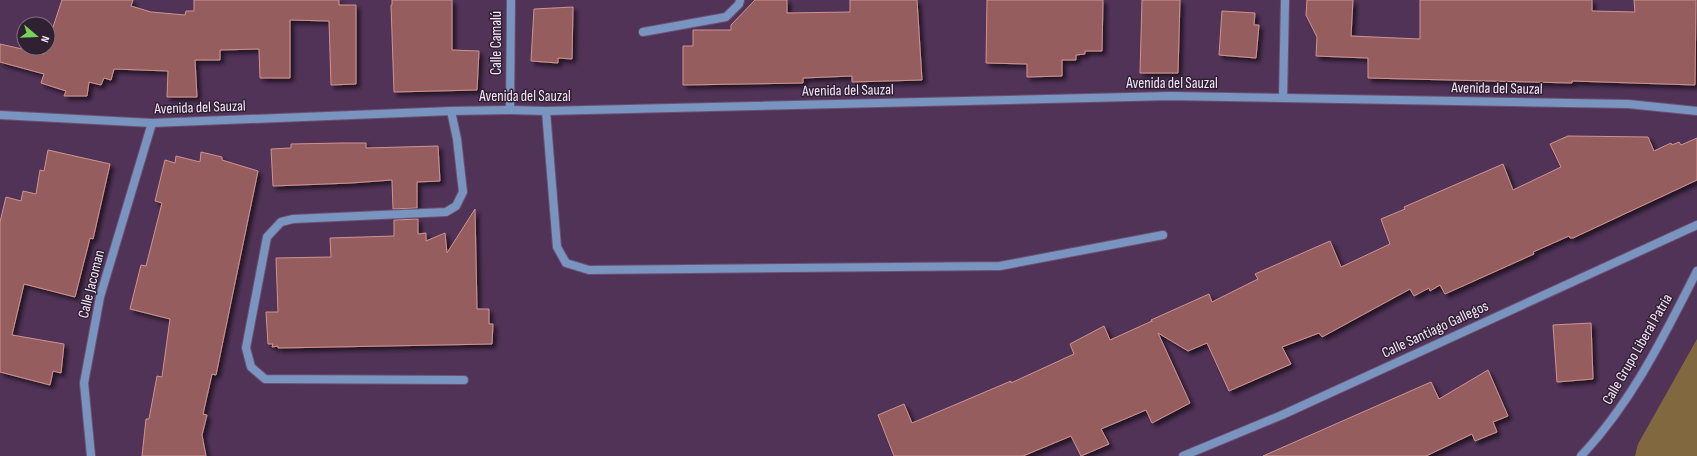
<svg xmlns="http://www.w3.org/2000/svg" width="1697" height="456" font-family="'Sofia Sans Condensed',sans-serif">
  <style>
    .green { fill: #81683e }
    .building { fill: #955d5d; stroke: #d09393; filter: url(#shadow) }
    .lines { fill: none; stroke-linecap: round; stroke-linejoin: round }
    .service-casing { stroke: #6c5073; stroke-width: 10 }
    .minor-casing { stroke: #6c5073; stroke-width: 10 }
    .tertiary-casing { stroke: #6c5073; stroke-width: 10 }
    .service { stroke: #7994bf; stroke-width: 8 }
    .minor { stroke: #7994bf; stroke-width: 8 }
    .tertiary { stroke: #7994bf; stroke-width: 8 }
    .labels { text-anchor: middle; stroke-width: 3; stroke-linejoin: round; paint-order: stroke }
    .street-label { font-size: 15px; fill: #f9e7fe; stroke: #2f2132 }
  </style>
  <defs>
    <filter id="shadow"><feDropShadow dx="3.5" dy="3.5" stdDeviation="2" flood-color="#0009"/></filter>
  </defs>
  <rect width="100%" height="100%" fill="#513358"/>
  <!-- green -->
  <polygon class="green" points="1697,339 1697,456 1635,456 1638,444"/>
  <!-- building -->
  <g class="building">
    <polygon points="62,0 133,0 131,6 151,12 185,15 186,11 194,11 194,0 339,0 339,5 356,5 356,84 331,85 329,21 290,20 290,78 260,78 259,49 220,50 220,60 195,60 197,97 167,97 168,71 114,69 111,80 104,78 101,85 89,82 87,96 64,96 66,91 41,83 44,74 0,62 0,44 44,54 46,48 48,48 48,42"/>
    <polygon points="392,0 452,0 452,50 479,51 477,90 394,92 391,5 392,5"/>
    <polygon points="755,0 787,0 787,13 850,12 850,0 917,0 922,80 852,82 852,76 803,78 803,83 683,85 683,46 693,46 693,30 731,30 731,25"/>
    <polygon points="987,0 1103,0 1102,51 1085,51 1085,54 1076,55 1076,60 1062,60 1062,76 1027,77 1027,64 986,63"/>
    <polygon points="1142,0 1180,0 1178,73 1140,73"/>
    <polygon points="1307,0 1353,0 1351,36 1420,39 1420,0 1592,0 1592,11 1635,12 1634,0 1696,0 1695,85 1572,81 1572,83 1368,78 1368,58 1316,56 1317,37 1306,15"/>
    <polygon points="573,7 572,59 558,58 558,63 531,61 534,9"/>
    <polygon points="1222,11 1255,13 1254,25 1259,25 1256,58 1219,55"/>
    <polygon points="1568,136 1648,137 1654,151 1671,143 1672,145 1679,142 1681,145 1697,138 1697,180 1573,238 1570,238 1569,236 1533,252 1534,254 1445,294 1440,285 1430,291 1429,288 1414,296 1410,289 1322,337 1319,333 1282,347 1291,364 1229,391 1207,343 1188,351 1158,333 1190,403 1152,423 1146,410 1101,429 1109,444 1081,456 1071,436 1023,456 894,456 878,415 904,404 912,423 1011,381 1011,383 1074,354 1070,344 1104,326 1110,340 1152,321 1152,322 1151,320 1209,294 1212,302 1258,279 1255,274 1330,241 1341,267 1390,244 1381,219 1405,209 1404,207 1503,164 1513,190 1561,167 1550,144"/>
    <polygon points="341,143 366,143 366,148 438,146 440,181 417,182 417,208 393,209 392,180 351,183 273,186 271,149 291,148 291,144"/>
    <polygon points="48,150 110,164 93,239 90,238 75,297 24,284 12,335 64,344 61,373 53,371 50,385 0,372 0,222 6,197 21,201 23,191 36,194 40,170 44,171"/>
    <polygon points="201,152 222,157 222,160 258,171 216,375 212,374 203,414 207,415 202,435 206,456 142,456 146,419 149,419 157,376 162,377 170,319 130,309 141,265 146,266 162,203 155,201 165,160 175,163 176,156 200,162"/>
    <polygon points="475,209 477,309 489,309 489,324 493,324 492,344 278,348 278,346 272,347 273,344 268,344 266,312 278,312 276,258 331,257 330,238 394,236 394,220 418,219 418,234 426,233 426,241 445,233 447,253"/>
    <polygon points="1591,323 1593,379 1557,382 1553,325"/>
    <polygon points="1488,370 1508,416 1493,422 1497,432 1475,441 1472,434 1426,456 1263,456 1431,382 1439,399"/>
  </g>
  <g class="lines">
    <!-- service casing -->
    <g class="service-casing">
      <polyline id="service" points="643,32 726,17 739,4 740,0"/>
    </g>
    <!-- minor casing -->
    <g class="minor-casing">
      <g id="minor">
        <polyline points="1283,98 1285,0"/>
        <polyline points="510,110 511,0"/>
        <polyline points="451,111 457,139 463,192 456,206 446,212 293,219 281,222 267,237 246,348 251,367 265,379 464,380"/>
        <polyline points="546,111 557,247 566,263 589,270 1000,266 1163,235"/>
        <polyline points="0,115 152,123 451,111 510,110 546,111 1170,96 1628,104 1697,111"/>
        <polyline points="91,456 84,383 100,297 152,123"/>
        <path d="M1581 456C1632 402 1664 336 1697 271"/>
      </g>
    </g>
    <!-- tertiary casing -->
    <g class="tertiary-casing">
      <polyline id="tertiary" points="1183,456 1282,415 1697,225"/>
    </g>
    <!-- service -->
    <use href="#service" class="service"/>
    <!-- minor -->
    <use href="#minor" class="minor"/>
    <!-- tertiary -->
    <use href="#tertiary" class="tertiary"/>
  </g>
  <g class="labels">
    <!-- street labels -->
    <g class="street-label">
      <text transform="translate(496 43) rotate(-90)" y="5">Calle Camalú</text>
      <text x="1172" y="88">Avenida del Sauzal</text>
      <text transform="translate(1497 88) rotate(1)" y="5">Avenida del Sauzal</text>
      <text transform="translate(848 90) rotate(-1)" y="5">Avenida del Sauzal</text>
      <text x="525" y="101">Avenida del Sauzal</text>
      <text transform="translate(200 107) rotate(-2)" y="5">Avenida del Sauzal</text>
      <text transform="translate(91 284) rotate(-76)" y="5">Calle Jacoman</text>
      <text transform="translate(1435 329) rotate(-25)" y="5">Calle Santiago Gallegos</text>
      <text transform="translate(1637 349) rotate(-60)" y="5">Calle Grupo Liberal Patria</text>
    </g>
  </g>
  <!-- north arrow -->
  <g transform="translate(36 36) rotate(109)"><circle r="19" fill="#2f2132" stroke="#807084"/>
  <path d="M0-3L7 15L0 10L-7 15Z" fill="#75d25b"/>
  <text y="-6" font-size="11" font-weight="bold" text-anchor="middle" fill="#f9e7fe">N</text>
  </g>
</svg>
